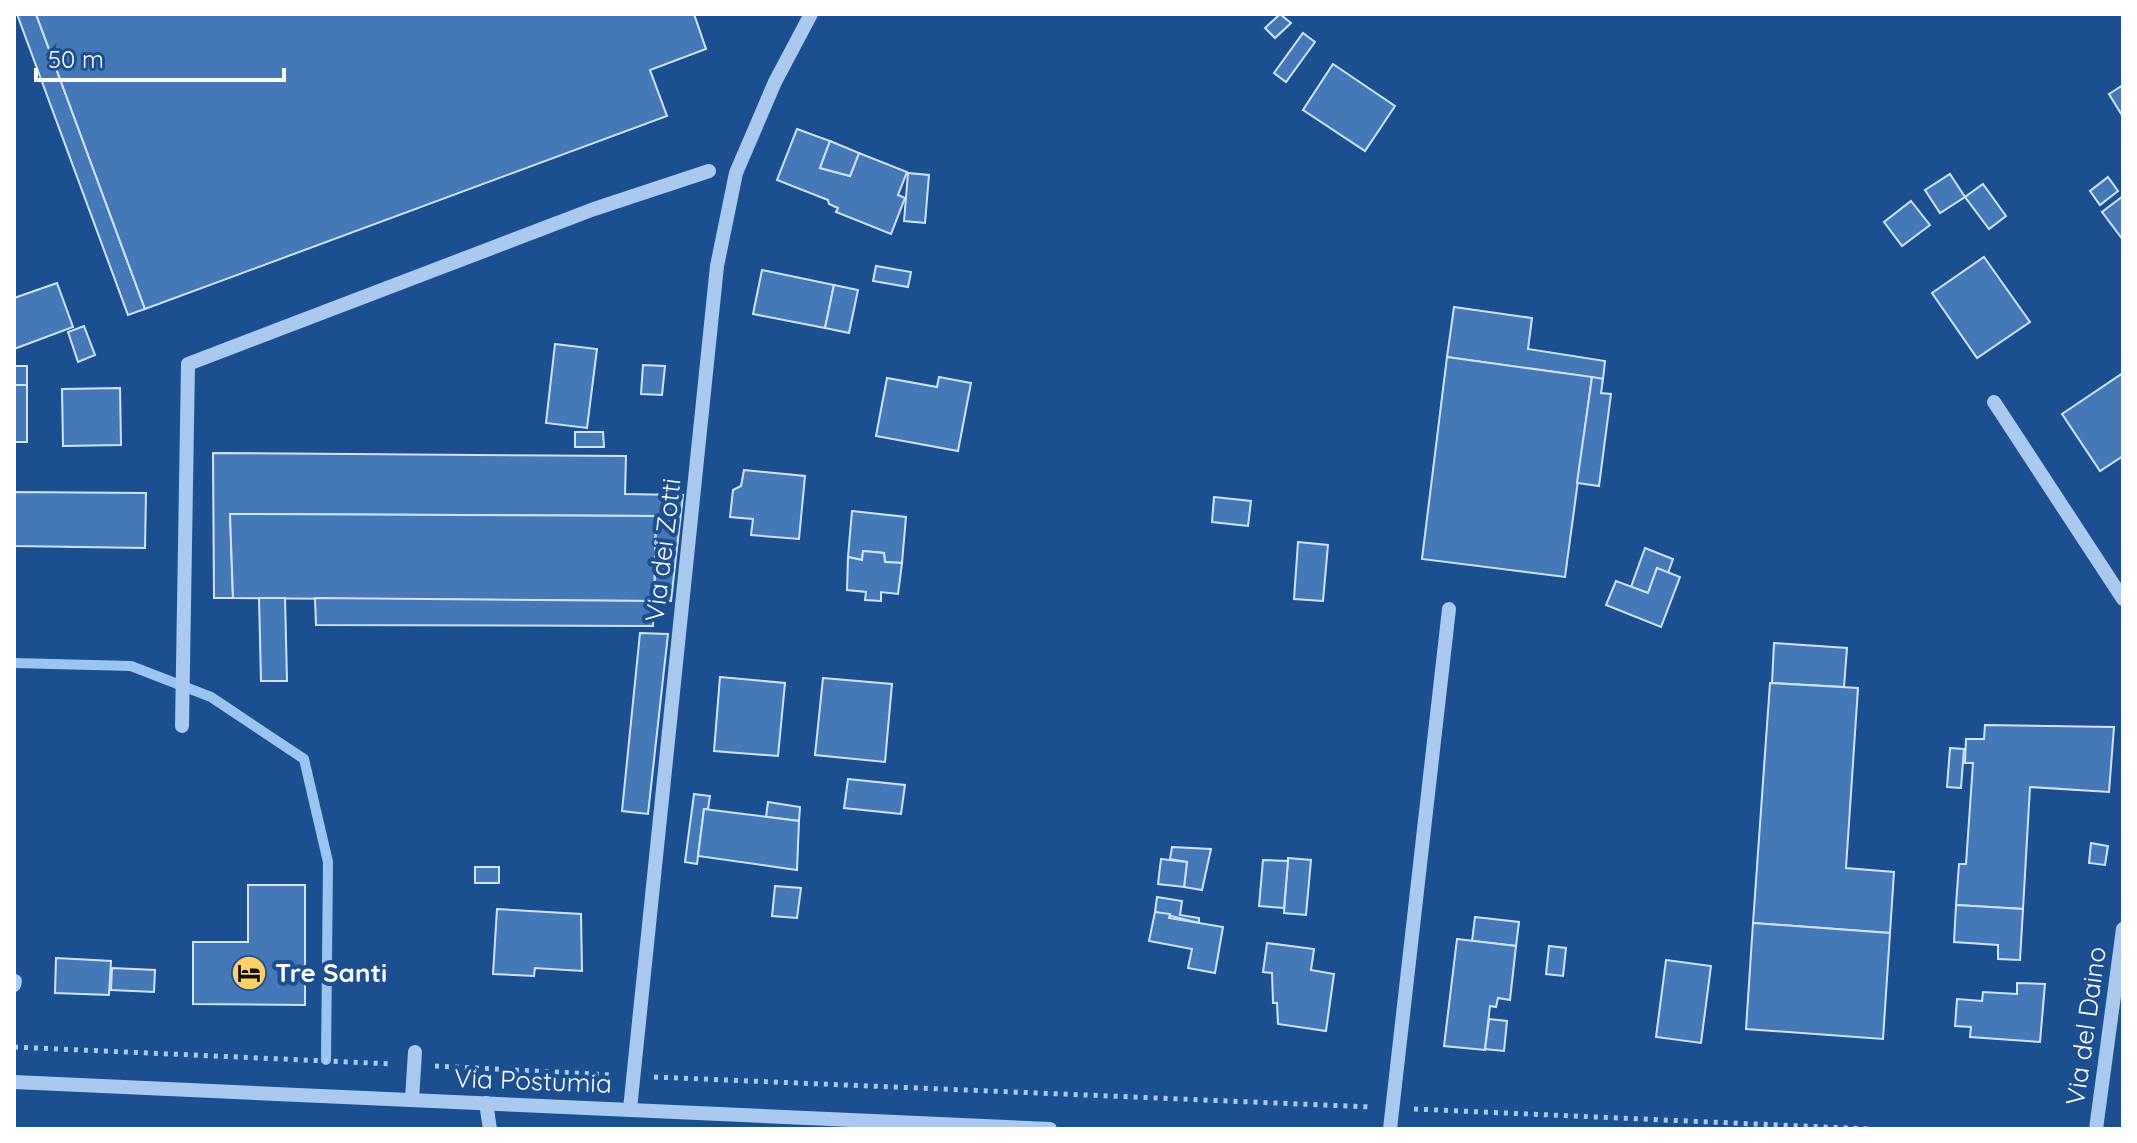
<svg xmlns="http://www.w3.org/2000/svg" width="2137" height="1143" font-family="Quicksand,sans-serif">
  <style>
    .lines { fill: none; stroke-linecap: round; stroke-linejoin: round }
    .stream { stroke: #9cc4f0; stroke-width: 10 }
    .building { fill: #4478b7; stroke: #cfe3fa; stroke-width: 2 }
    .path { stroke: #a9c9ee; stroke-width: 5; stroke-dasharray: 4 6; stroke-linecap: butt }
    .minor { stroke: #a9c9ee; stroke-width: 14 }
    .labels { text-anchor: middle; stroke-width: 8; stroke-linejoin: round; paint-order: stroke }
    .street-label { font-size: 26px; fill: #fff; stroke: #1b4f8f }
    .poi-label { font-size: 26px; font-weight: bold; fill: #fff; stroke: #1b4f8f; text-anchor: start }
  </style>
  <rect width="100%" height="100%" fill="#1b4f8f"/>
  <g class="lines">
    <!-- stream -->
    <polyline class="stream" points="14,663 131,666 211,697 304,759 328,862 326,1060"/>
  </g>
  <!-- building -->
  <g class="building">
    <polygon points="17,14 36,14 145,309 128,315"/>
    <polygon points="36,14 694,14 706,49 650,70 667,116 145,309"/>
    <polygon points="1280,14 1291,23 1275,38 1265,28"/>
    <polygon points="1303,33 1315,42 1286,82 1274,73"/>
    <polygon points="1333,64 1395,106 1365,151 1303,110"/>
    <polygon points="2123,85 2123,117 2109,94"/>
    <polygon points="797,129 830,141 820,168 850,176 859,153 907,172 898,195 905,198 891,234 836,212 838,208 829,204 828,200 777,180"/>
    <polygon points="830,141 859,153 850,176 820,168"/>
    <polygon points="908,173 929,175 925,223 904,221"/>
    <polygon points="1950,174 1965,197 1940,213 1925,190"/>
    <polygon points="2108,177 2118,191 2100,205 2090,191"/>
    <polygon points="1983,184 2006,216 1989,229 1965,197"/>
    <polygon points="2123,196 2123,240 2102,212"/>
    <polygon points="1911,201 1930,225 1902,246 1884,222"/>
    <polygon points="1984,257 2030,322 1977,358 1932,293"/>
    <polygon points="876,266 911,272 908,287 873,281"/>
    <polygon points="762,270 834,285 825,328 753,314"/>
    <polygon points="57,283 73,327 14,349 14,298"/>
    <polygon points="834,285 858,290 849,333 825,328"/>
    <polygon points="1454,307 1532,318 1528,349 1605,361 1603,379 1447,357"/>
    <polygon points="84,326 95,355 78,362 68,332"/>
    <polygon points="555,344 597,349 587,428 546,423"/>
    <polygon points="1447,357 1592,377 1565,577 1422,559"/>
    <polygon points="643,365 665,366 662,395 641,394"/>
    <rect x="14" y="366" width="13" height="19"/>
    <polygon points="2123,373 2123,456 2100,471 2062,414"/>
    <polygon points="939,377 971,383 958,451 876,436 887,378 937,387"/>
    <polygon points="1592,377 1603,379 1601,393 1611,394 1599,486 1577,483"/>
    <rect x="14" y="385" width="13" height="57"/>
    <polygon points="120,388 121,445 63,446 62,389"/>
    <polygon points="575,432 603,432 604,447 575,447"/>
    <polygon points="213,453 626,456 625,494 683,495 671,601 654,601 656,516 230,514 233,598 214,598"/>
    <polygon points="744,470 805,476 799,539 751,535 753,519 730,517 733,490 741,486"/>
    <polygon points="14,492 146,493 145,548 14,546"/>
    <polygon points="1214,497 1251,501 1248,526 1212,522"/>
    <polygon points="852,511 906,517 902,563 885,562 884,553 863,551 862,560 848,557"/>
    <polygon points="230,514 656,516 654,601 233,598"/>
    <polygon points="1298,542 1328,545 1323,601 1294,599"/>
    <polygon points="1645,548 1673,559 1668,573 1657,568 1648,593 1631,587"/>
    <polygon points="863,551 884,553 885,562 902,563 898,594 881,592 881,601 865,600 866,592 847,590 848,557 862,560"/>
    <polygon points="1657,568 1680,577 1661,627 1606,605 1616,581 1648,593"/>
    <polygon points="259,598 285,598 287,681 261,681"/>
    <polygon points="315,598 654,601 653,626 316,625"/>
    <polygon points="640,633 668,634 648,814 622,811"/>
    <polygon points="1774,643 1847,648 1844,687 1772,683"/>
    <polygon points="720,677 785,683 778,756 714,751"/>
    <polygon points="823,678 892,684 885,762 815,755"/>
    <polygon points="1770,683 1858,688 1846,868 1894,872 1890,933 1753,923"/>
    <polygon points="1985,725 2114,727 2109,792 2030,787 2023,909 1956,905 1959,864 1966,864 1973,763 1965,763 1966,739 1984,739"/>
    <polygon points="1950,748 1964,749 1961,788 1947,787"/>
    <polygon points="848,779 905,785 901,814 844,808"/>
    <polygon points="694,794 710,796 708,809 704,809 697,864 685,862"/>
    <polygon points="768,802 800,807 799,821 766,817"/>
    <polygon points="704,809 799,821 797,870 698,856"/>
    <polygon points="2091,843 2108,846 2105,865 2089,863"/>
    <polygon points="1172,847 1211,849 1202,890 1184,887 1187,862 1170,859"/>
    <polygon points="1288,858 1311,860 1306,915 1284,913"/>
    <polygon points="1161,859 1187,862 1184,887 1158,884"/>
    <polygon points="1263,860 1288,861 1284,908 1259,906"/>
    <rect x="475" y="867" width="24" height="16"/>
    <polygon points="248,885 305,885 305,1005 193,1004 193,942 248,942"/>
    <polygon points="775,886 801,888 797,918 772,916"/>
    <polygon points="1157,897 1182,901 1180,915 1199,918 1199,923 1155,912"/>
    <polygon points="1956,905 2023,909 2020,960 1998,959 1998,945 1954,942"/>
    <polygon points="497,909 581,914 582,971 535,968 534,976 493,974"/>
    <polygon points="1155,912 1170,914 1169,918 1223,927 1215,973 1188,968 1192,949 1149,941"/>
    <polygon points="1475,917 1519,922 1516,946 1472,941"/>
    <polygon points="1753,923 1890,933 1883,1039 1746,1029"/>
    <polygon points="1457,939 1516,946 1510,1000 1498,998 1496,1007 1490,1006 1485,1050 1444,1046"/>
    <polygon points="1267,943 1314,949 1311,970 1334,974 1326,1031 1278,1024 1277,1003 1273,1003 1272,973 1263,972"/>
    <polygon points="1549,946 1566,948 1563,976 1546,974"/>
    <polygon points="56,958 111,961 109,995 55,993"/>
    <polygon points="1666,960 1711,966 1701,1043 1656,1037"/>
    <polygon points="112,968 155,970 154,992 111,990"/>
    <polygon points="2017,983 2045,984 2040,1042 1970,1037 1971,1027 1955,1026 1957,999 1982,1001 1983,992 2017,994"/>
    <polygon points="1489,1019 1507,1021 1504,1051 1485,1049"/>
  </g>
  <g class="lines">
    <!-- path -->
    <g class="path">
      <polyline points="14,1047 393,1064"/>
      <polyline points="435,1066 612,1075"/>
      <polyline points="654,1077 1372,1107"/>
      <polyline points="1414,1109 1870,1129"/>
    </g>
    <!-- minor -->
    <g class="minor">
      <polyline points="1994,402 2123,599"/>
      <polyline points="182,726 188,364 594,209 709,171"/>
      <polyline points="14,985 15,981"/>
      <polyline points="14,1082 1050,1129"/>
      <polyline points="412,1099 415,1052"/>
      <polyline points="486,1103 490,1129"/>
      <polyline points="630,1109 717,266 736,173 775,82 811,14"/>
      <polyline points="1390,1129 1449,609"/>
      <polyline points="2096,1129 2123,929"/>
    </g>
  </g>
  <!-- icons -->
  <defs>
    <g id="hotel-disc" transform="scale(1.8)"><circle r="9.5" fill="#ffd166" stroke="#1b4f8f"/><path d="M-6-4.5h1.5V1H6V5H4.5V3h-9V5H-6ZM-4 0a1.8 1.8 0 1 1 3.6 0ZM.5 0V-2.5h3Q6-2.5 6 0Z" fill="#111"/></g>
  </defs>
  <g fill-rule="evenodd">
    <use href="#hotel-disc" x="249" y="973"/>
  </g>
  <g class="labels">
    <!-- street labels -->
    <g class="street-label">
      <text transform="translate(663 550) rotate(-83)" y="9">Via dei Zotti</text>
      <text transform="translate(2086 1026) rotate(-82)" y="9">Via del Daino</text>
      <text transform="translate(533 1081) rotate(2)" y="9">Via Postumia</text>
    </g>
    <!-- poi labels -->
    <g class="poi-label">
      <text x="275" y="982">Tre Santi</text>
    </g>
  </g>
  <!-- border -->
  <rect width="2137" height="1143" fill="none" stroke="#ffffff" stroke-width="32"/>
  <!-- scale -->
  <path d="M36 68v12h248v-12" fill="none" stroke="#ffffff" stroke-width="4"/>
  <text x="48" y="68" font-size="24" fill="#ffffff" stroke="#1b4f8f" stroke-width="6" paint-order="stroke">50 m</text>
</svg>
